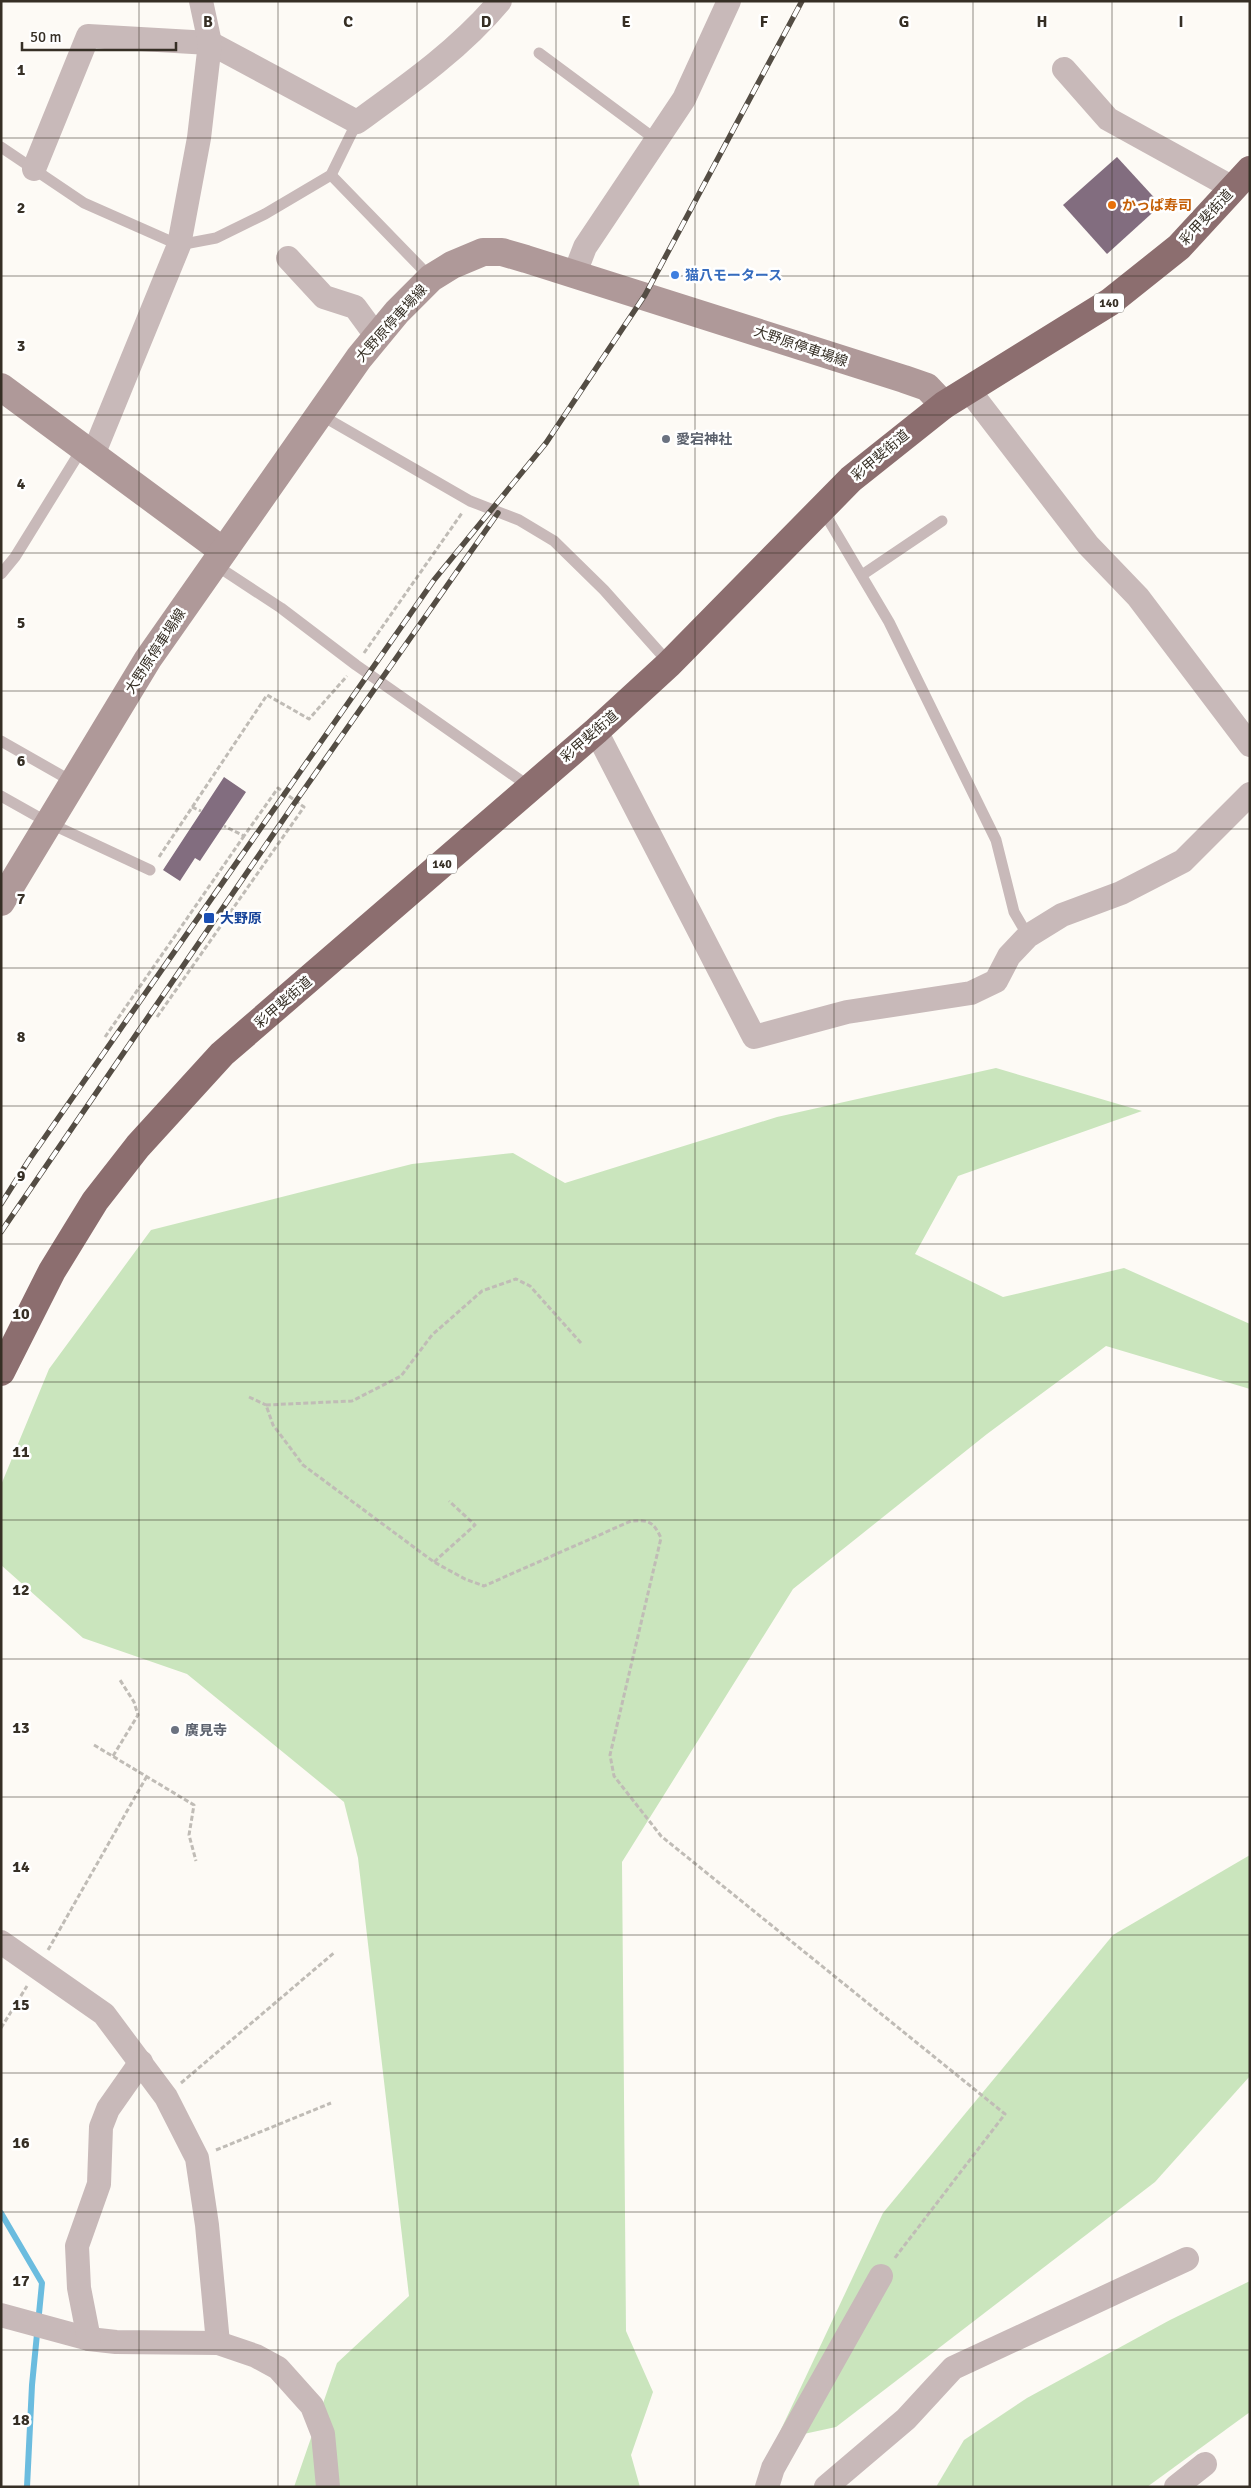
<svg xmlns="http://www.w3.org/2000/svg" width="1251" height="2488" font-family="Signika,'Noto Sans JP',sans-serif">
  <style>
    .green { fill: #cae5bd }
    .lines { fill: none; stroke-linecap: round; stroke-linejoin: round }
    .stream { stroke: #6bbcdf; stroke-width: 6 }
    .building { fill: #826d7f }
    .path { stroke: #c0bcb6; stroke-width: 3; stroke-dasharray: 5 2.5; stroke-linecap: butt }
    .lane { stroke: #c8b9b9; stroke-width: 11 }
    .street { stroke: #c8b9b9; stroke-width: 24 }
    .secondary { stroke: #af9999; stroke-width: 28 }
    .highway { stroke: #8c6e6f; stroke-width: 28 }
    .rail-casing { stroke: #544d44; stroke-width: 5.5 }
    .rail { stroke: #fff; stroke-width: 4; stroke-dasharray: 11; stroke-linecap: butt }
    .grid { fill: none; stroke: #362f25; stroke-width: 1; stroke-opacity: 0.55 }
    .food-dot { fill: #e8710a; stroke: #fff; stroke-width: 2 }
    .shop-dot { fill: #3f7fe0; stroke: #fff; stroke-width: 2 }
    .worship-dot { fill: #6b7280; stroke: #fff; stroke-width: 2 }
    .transit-dot { fill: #1a4fb4; stroke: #fff; stroke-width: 2 }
    .labels { text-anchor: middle; stroke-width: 5; stroke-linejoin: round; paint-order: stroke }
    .shield { fill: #fff; stroke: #726d66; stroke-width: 1 }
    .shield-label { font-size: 12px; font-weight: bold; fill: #362f25 }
    .food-label { font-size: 14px; font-weight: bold; fill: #c56008; stroke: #fff; text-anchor: start }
    .street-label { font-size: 14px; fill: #362f25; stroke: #fff }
    .shop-label { font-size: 14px; font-weight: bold; fill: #366cbe; stroke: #fff; text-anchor: start }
    .worship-label { font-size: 14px; font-weight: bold; fill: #5b616d; stroke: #fff; text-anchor: start }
    .transit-label { font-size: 14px; font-weight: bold; fill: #164399; stroke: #fff; text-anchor: start }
    .grid-label { font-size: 16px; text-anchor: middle; font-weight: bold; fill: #362f25; stroke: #fff; stroke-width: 5; stroke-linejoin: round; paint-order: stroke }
  </style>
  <rect width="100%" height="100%" fill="#fdfaf5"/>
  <!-- green -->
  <g class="green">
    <polygon points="996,1068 1142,1111 958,1176 915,1254 1003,1297 1124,1268 1250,1324 1250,1389 1106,1346 987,1434 793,1589 622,1862 626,2331 653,2392 631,2455 640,2487 294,2487 337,2363 409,2296 358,1858 344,1802 187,1674 83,1638 1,1565 1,1485 49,1369 151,1230 412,1164 513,1153 565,1183 777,1117"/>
    <polygon points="1250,1855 1250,2076 1155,2182 836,2427 776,2440 883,2213 1113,1935"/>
    <polygon points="1250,2281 1250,2412 1147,2487 936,2487 964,2440 1027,2398 1170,2320"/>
  </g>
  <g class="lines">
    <!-- stream -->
    <polyline class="stream" points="1,2213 42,2283 32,2385 27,2487"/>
  </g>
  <!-- building -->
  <g class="building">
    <polygon points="1117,157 1161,205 1107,254 1063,205"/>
    <polygon points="224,777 246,792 200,861 195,858 180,881 163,870"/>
  </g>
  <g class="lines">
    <!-- path -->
    <g class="path">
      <polyline points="364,653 462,513"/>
      <polyline points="192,807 201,811"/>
      <polyline points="159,857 267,695 309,719 347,676"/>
      <polyline points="157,1017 304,807 278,788 244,836 224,826"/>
      <polyline points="105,1037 244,836"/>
      <path d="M581 1343 530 1286 516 1279 482 1291 432 1335 401 1376 352 1401 266 1405 273 1425 303 1465 434 1562 465 1579 484 1586 631 1521C649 1520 653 1521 661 1538L610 1755 614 1776 661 1836 1005 2114 894 2259"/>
      <polyline points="249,1397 266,1405"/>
      <polyline points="434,1562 475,1525 449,1501"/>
      <polyline points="94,1745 194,1805 189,1835 196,1861"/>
      <polyline points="113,1756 138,1715 134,1702 120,1680"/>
      <polyline points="48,1950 147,1776"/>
      <polyline points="1,2028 27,1986"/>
      <polyline points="181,2083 335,1952"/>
      <polyline points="216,2150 331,2103"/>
    </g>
    <!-- lane -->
    <g class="lane">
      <polyline points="539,53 655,139"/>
      <polyline points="1,147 84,203 179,245 216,238 265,214 331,175 357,122"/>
      <polyline points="331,175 431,278"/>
      <polyline points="319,414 470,501 519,520 554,541 604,590 669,663"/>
      <polyline points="822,509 889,622 996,840 1014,912 1028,936"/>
      <polyline points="214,564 281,608 356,665 530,787"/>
      <polyline points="1,574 15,557 83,447"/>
      <polyline points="862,575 942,521"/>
      <polyline points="1,741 73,782"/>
      <polyline points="1,796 49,823 150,870"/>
    </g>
    <!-- street -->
    <g class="street">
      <polyline points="1064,69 1108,119 1233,188"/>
      <path d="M34 169 88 36 210 43 357 122C407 86 460 49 500 1"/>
      <polyline points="288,258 324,297 355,307 377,337"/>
      <polyline points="575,273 585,247 684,99 729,1"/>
      <polyline points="968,389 1088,545 1138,597 1250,745"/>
      <polyline points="93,455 179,245 199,138 210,43 201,1"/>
      <polyline points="596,731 754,1037 847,1012 971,993 996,981 1009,956 1028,936 1062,915 1121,893 1183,861 1250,794"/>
      <polyline points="1,1942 104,2014 166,2097 197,2158 207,2225 218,2343"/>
      <polyline points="1,2315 89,2339 116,2342 218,2343 256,2356 278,2368 312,2406 323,2434 328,2487"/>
      <polyline points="89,2339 79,2288 77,2246 99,2184 101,2127 108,2109 141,2062"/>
      <polyline points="767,2487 773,2468 881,2276"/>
      <polyline points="826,2487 906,2419 953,2368 1187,2259"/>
      <polyline points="1176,2487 1205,2464"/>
    </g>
    <!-- secondary -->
    <g class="secondary">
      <polyline points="1,387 223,551"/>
      <polyline points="1,902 148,659 359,358 397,312 431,278 452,265 483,252 502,252 526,259 904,379 927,387 944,405"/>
    </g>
    <!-- highway -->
    <polyline class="highway" points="1,1372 52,1271 95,1201 138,1146 222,1054 596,731 669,664 851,479 944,405 1110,302 1179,247 1250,170"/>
    <!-- rail casing -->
    <g class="rail-casing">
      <g id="rail">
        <polyline points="1,1204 29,1160 434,580 546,443 645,295 802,1"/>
        <polyline points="1,1232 296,801 498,513"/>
      </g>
    </g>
    <!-- rail -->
    <use href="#rail" class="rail"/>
  </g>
  <!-- grid -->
  <path class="grid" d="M139 1V2487M278 1V2487M417 1V2487M556 1V2487M695 1V2487M834 1V2487M973 1V2487M1112 1V2487M1 138H1250M1 276H1250M1 415H1250M1 553H1250M1 691H1250M1 829H1250M1 968H1250M1 1106H1250M1 1244H1250M1 1382H1250M1 1520H1250M1 1659H1250M1 1797H1250M1 1935H1250M1 2073H1250M1 2212H1250M1 2350H1250"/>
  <!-- markers -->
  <circle class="food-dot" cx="1112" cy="205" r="5"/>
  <circle class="shop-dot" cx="675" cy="275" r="5"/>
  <g class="worship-dot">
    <circle cx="666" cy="439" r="5"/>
    <circle cx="175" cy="1730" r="5"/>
  </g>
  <rect class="transit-dot" x="203" y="912" width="12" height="12" rx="2.5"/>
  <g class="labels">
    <!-- shield labels -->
    <g class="shield">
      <rect x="1094" y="293.5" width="30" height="19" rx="4"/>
      <rect x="427" y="854.5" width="30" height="19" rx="4"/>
    </g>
    <g class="shield-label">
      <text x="1109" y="307">140</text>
      <text x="442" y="868">140</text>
    </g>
    <!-- food labels -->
    <g class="food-label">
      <text x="1122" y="210">かっぱ寿司</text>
    </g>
    <!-- street labels -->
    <g class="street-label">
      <text transform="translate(1206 217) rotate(-47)" y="5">彩甲斐街道</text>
      <text transform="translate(391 323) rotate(-48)" y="5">大野原停車場線</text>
      <text transform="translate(801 346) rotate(19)" y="5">大野原停車場線</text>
      <text transform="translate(880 455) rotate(-40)" y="5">彩甲斐街道</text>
      <text transform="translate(155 651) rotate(-57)" y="5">大野原停車場線</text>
      <text transform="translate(589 736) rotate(-41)" y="5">彩甲斐街道</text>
      <text transform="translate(283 1002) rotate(-41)" y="5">彩甲斐街道</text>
    </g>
    <!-- shop labels -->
    <g class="shop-label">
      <text x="685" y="280">猫八モータース</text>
    </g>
    <!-- worship labels -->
    <g class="worship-label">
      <text x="676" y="444">愛宕神社</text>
      <text x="185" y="1735">廣見寺</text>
    </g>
    <!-- transit labels -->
    <g class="transit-label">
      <text x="220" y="923">大野原</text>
    </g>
  </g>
  <g class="grid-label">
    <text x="208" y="27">B</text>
    <text x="348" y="27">C</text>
    <text x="486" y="27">D</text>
    <text x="626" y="27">E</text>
    <text x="764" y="27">F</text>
    <text x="904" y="27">G</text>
    <text x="1042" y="27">H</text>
    <text x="1181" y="27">I</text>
    <text x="21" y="75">1</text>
    <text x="21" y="213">2</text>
    <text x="21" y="351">3</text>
    <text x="21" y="489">4</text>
    <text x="21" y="628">5</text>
    <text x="21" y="766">6</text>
    <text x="21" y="904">7</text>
    <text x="21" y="1042">8</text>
    <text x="21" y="1181">9</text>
    <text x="21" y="1319">10</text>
    <text x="21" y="1457">11</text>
    <text x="21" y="1595">12</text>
    <text x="21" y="1733">13</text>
    <text x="21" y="1872">14</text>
    <text x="21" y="2010">15</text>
    <text x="21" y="2148">16</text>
    <text x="21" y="2286">17</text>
    <text x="21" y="2425">18</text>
  </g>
  <!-- border -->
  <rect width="1251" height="2488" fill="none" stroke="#362f25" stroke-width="5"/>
  <!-- scale -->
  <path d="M22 42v8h154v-8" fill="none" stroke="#362f25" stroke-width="2.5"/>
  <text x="30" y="42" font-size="15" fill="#362f25" stroke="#ffffff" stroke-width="4" paint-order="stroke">50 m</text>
</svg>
